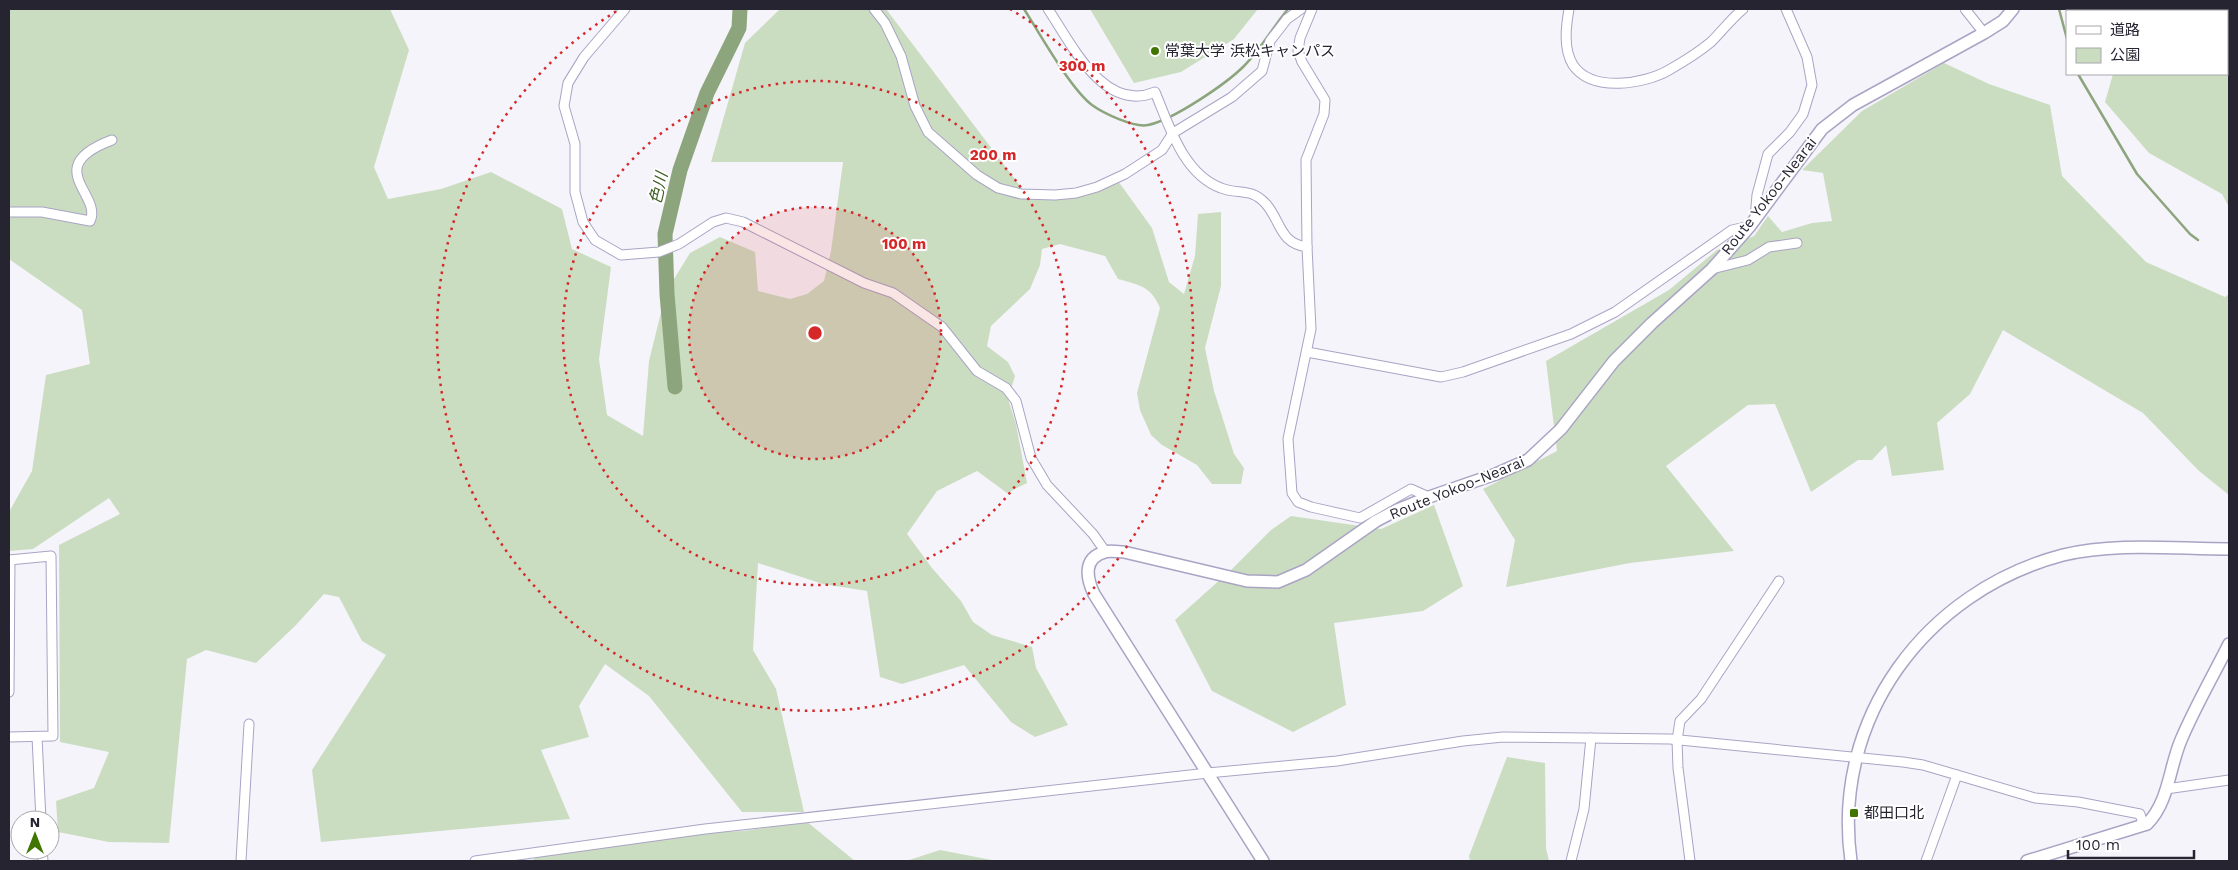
<svg xmlns="http://www.w3.org/2000/svg" width="2238" height="870" font-family="'Work Sans','Noto Sans JP',sans-serif">
  <style>
    .green { fill: #cbddc1 }
    .lines { fill: none; stroke-linecap: round; stroke-linejoin: round }
    .stream { stroke: #8ca57c; stroke-width: 2.5 }
    .river { stroke: #8ca57c; stroke-width: 15 }
    .street-casing { stroke: #a9a4c4; stroke-width: 11 }
    .secondary-casing { stroke: #a9a4c4; stroke-width: 14 }
    .street { stroke: #fff; stroke-width: 9 }
    .secondary { stroke: #fff; stroke-width: 11 }
    .ring { fill: none; stroke: #d62828; stroke-width: 2.5; stroke-dasharray: 2.5 5 }
    .poi-dot { fill: #407501; stroke: #fff; stroke-width: 2 }
    .labels { text-anchor: middle; stroke-width: 4; stroke-linejoin: round; paint-order: stroke }
    .poi-label { font-size: 15px; fill: #262431; stroke: #fff; text-anchor: start }
    .street-label { font-size: 15px; fill: #262431; stroke: #fff }
    .water-label { font-size: 16px; font-style: italic; fill: #3b5c21; stroke: #fff }
    .centre { fill: #d62828; stroke: #fff; stroke-width: 2.5 }
    .ring-label { font-size: 15px; text-anchor: middle; font-weight: bold; fill: #d62828; stroke: #fff; stroke-width: 4; stroke-linejoin: round; paint-order: stroke }
  </style>
  <rect width="100%" height="100%" fill="#f5f4fb"/>
  <!-- green -->
  <g class="green">
    <path d="M9 9H390L409 50 374 167 388 199 441 189 491 172 562 209 572 249 611 267 599 359 607 415 643 436 649 361 666 292 690 253 720 237 755 252 758 291 790 299 807 294 824 281 831 251 843 162H711L745 43 780 9H886L1030 199C1065 202 1087 198 1118 181L1152 228 1169 282 1184 294 1195 256 1198 214 1221 212V286L1205 348 1214 391 1234 454 1244 468 1241 484H1212L1197 465 1162 445 1151 435 1140 410 1137 393 1160 308C1151 286 1139 285 1118 279L1105 256 1060 244 1042 249 1040 265 1030 289 991 326 987 346 1008 362 1015 376 1008 399 1016 424 1027 483 1007 493 977 471 937 491 907 534 932 568 961 601 973 622 992 635 1032 647 1036 668 1068 725 1035 737 1011 722 964 665 902 684 880 677 867 591 823 584 758 563 753 650 776 689 804 812H742L649 696 605 664 579 706 589 737 541 750 570 819 321 842 312 770 386 655 362 641 339 597 324 594 296 625 256 663 206 650 187 659 169 843 109 842 58 832 56 801 94 788 109 752 60 742 59 545 120 514 109 498 33 549 9 551V512L32 471 46 375 90 364 82 310 9 259Z"/>
    <polygon points="1090,9 1258,9 1234,39 1181,72 1134,83"/>
    <polygon points="2184,9 2229,9 2229,207 2222,194 2149,153 2105,102 2113,74 2227,74 2227,11 2184,11"/>
    <polygon points="1944,63 1989,84 2050,105 2062,176 2146,262 2225,297 2229,294 2229,495 2199,471 2143,413 2003,330 1970,394 1937,423 1944,470 1892,476 1886,445 1872,460 1858,460 1811,492 1775,404 1748,405 1666,466 1734,551 1630,563 1506,587 1515,540 1483,489 1557,451 1546,361 1669,290 1717,250 1754,236 1768,216 1782,232 1812,223 1832,221 1823,173 1802,170 1862,111"/>
    <polygon points="1434,505 1463,586 1423,611 1334,623 1346,705 1293,732 1212,691 1175,620 1232,569 1271,530 1291,516 1381,529"/>
    <polygon points="1507,757 1545,763 1546,848 1549,861 1470,861 1469,856"/>
    <polygon points="806,821 855,861 531,861 537,857 639,836 743,831"/>
    <polygon points="940,850 997,861 906,861"/>
  </g>
  <g class="lines">
    <!-- stream -->
    <g class="stream">
      <path d="M1024 9C1040 34 1070 88 1092 105 1103 113 1134 128 1148 125 1173 120 1226 84 1244 66 1261 49 1273 27 1288 9"/>
      <polyline points="2059,9 2067,39"/>
      <polyline points="2078,74 2137,174 2190,234 2198,240"/>
    </g>
    <!-- river -->
    <polyline class="river" points="675,387 667,294 665,234 680,170 707,93 739,28 740,9"/>
    <!-- street casing -->
    <g class="street-casing">
      <g id="street">
        <polyline points="625,9 584,57 568,83 564,106 575,144 575,192 583,222 595,240 621,255 659,252 679,244 713,222 726,218 743,222 864,283 893,293 942,327 977,371 1006,388 1016,401 1031,458 1047,485 1093,534 1105,551"/>
        <polyline points="874,9 885,23 901,56 915,106 928,132 977,175 998,188 1021,194 1055,195 1076,193 1097,187 1125,174 1162,150 1173,133 1232,97 1262,71 1270,41 1287,19 1301,9"/>
        <path d="M1048 9C1071 43 1104 114 1155 92 1169 125 1183 174 1221 188 1238 195 1251 187 1266 204 1281 221 1279 243 1307 247L1311 329 1288 439 1292 493 1298 502 1311 507 1360 518 1411 489 1429 497"/>
        <path d="M1569 9C1566 26 1563 49 1573 65 1592 93 1645 84 1669 70 1683 62 1699 52 1711 42 1722 31 1731 19 1743 9"/>
        <polyline points="1965,9 1984,33"/>
        <path d="M9 212H42L90 221C103 195 40 167 112 140"/>
        <polyline points="1755,218 1757,195 1768,154 1790,132 1803,114 1812,85 1807,57 1786,9"/>
        <polyline points="1307,247 1306,160 1324,114 1325,100 1302,62 1298,51 1300,38 1312,9"/>
        <polyline points="1712,269 1748,260 1769,247 1797,243"/>
        <polyline points="1307,352 1441,377 1463,372 1571,334 1615,312 1732,230 1750,226"/>
        <polyline points="9,560 51,556 53,736 9,737"/>
        <polyline points="9,692 10,560"/>
        <polyline points="37,737 41,820"/>
        <polyline points="2166,789 2229,780"/>
        <polyline points="42,850 43,861"/>
        <polyline points="241,861 249,724"/>
        <polyline points="475,861 705,829 1208,773 1337,761 1463,741 1503,737 1670,739 1903,762 1923,765 2035,798 2078,802 2140,814 2143,824"/>
        <polyline points="1571,861 1584,809 1591,738"/>
        <polyline points="1690,861 1678,768 1677,740 1680,721 1701,699 1779,581"/>
        <polyline points="1926,861 1957,775"/>
      </g>
    </g>
    <!-- secondary casing -->
    <g class="secondary-casing">
      <g id="secondary">
        <path d="M1263 861 1094 594C1087 579 1082 558 1105 552 1110 550 1119 552 1124 552L1247 581 1278 582 1306 570 1376 521 1397 510 1429 497 1496 474 1528 460 1561 429 1614 361 1652 323 1712 269 1750 226 1822 129 1853 105 1984 33 2003 21 2013 9"/>
        <path d="M1851 861C1831 718 1926 591 2063 555 2116 542 2175 549 2229 549"/>
        <path d="M2027 861 2147 824C2169 802 2169 768 2181 740 2195 707 2213 676 2229 644"/>
      </g>
    </g>
    <!-- street -->
    <use href="#street" class="street"/>
    <!-- secondary -->
    <use href="#secondary" class="secondary"/>
  </g>
  <!-- distance rings -->
  <circle cx="815" cy="333" r="126" fill="#d62828" fill-opacity=".12"/>
  <g class="ring">
    <circle cx="815" cy="333" r="126"/>
    <circle cx="815" cy="333" r="252"/>
    <path d="M1010 9A378 378 0 1 1 620 9"/>
  </g>
  <!-- markers -->
  <g class="poi-dot">
    <circle cx="1155" cy="51" r="5"/>
    <rect x="1849" y="808" width="10" height="10" rx="2.5"/>
  </g>
  <g class="labels">
    <!-- poi labels -->
    <g class="poi-label">
      <text x="1165" y="56">常葉大学 浜松キャンパス</text>
      <text x="1864" y="818">都田口北</text>
    </g>
    <!-- street labels -->
    <g class="street-label">
      <text transform="translate(1769 196) rotate(-52)" y="5">Route Yokoo-Nearai</text>
      <text transform="translate(1457 488) rotate(-22)" y="5">Route Yokoo-Nearai</text>
    </g>
    <!-- water labels -->
    <g class="water-label">
      <text transform="translate(658 188) rotate(-77)" y="6">色川</text>
    </g>
  </g>
  <circle cx="815" cy="333" r="8" class="centre"/>
  <g class="ring-label">
    <text x="1082" y="71">300 m</text>
    <text x="993" y="160">200 m</text>
    <text x="904" y="249">100 m</text>
  </g>
  <!-- border -->
  <rect width="2238" height="870" fill="none" stroke="#262431" stroke-width="20"/>
  <!-- legend -->
  <rect x="2066" y="10" width="162" height="65" fill="#ffffff" stroke="#a8a7ad"/>
  <rect x="2076" y="26" width="25" height="8" fill="#ffffff" stroke="#a8a7ad"/>
  <text x="2110" y="35" font-size="15" fill="#262431">道路</text>
  <rect x="2076" y="48" width="25" height="15" fill="#cbddc1" stroke="#a8a7ad"/>
  <text x="2110" y="60" font-size="15" fill="#262431">公園</text>
  <!-- north arrow -->
  <g transform="translate(35 835)"><circle r="24" fill="#ffffff" stroke="#a8a7ad"/>
  <path d="M0-4L9 19L0 12L-9 19Z" fill="#407501"/>
  <text y="-8" font-size="14" font-weight="bold" text-anchor="middle" fill="#262431">N</text>
  </g>
  <!-- scale -->
  <path d="M2068 850v8h126v-8" fill="none" stroke="#262431" stroke-width="2.5"/>
  <text x="2076" y="850" font-size="15" fill="#262431" stroke="#ffffff" stroke-width="4" paint-order="stroke">100 m</text>
</svg>
